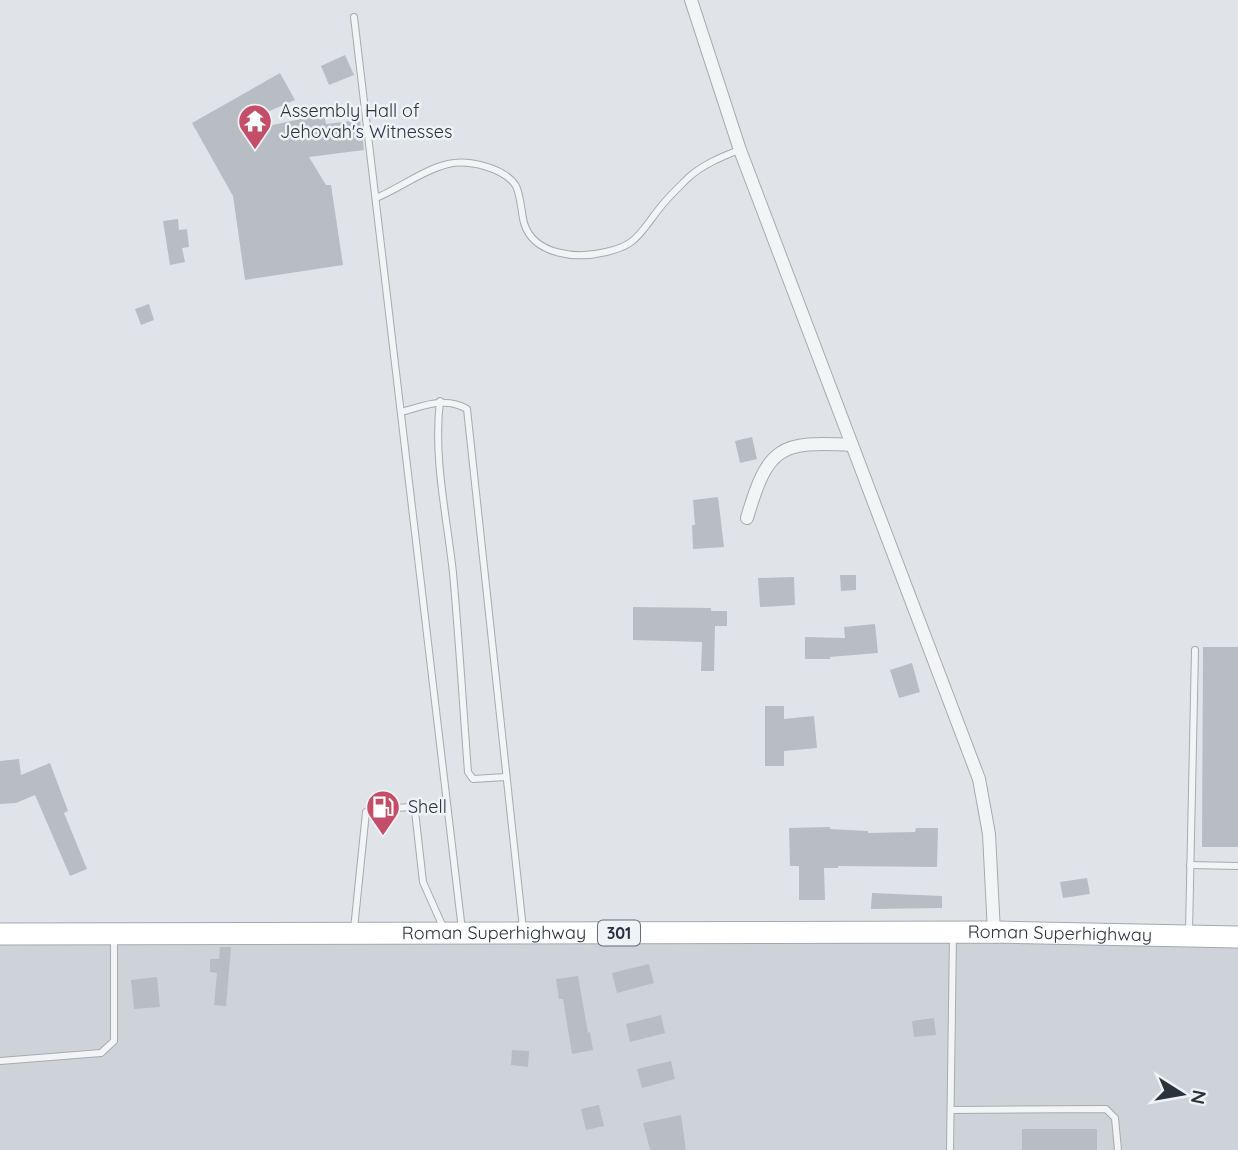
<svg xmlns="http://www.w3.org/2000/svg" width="1238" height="1150" font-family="Quicksand,sans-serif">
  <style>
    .built { fill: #ced3da }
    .building { fill: #b8bdc4 }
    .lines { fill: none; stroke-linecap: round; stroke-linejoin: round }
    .lane-casing { stroke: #a6abb2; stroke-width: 8 }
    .street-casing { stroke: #a6abb2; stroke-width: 14 }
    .primary-casing { stroke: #a0a9b3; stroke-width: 23 }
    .lane { stroke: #f2f4f6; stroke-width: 6 }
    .street { stroke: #f2f4f6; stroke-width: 12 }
    .primary { stroke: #fff; stroke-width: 21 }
    .labels { text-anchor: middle; stroke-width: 5; stroke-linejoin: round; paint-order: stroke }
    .shield { fill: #eff2f6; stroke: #656c75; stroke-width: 2 }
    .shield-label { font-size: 16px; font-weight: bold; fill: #2a323e }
    .poi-label { font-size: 18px; fill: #2a323e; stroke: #eff2f6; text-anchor: start }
    .street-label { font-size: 18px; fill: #2a323e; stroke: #eff2f6 }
  </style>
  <rect width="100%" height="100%" fill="#e0e4e8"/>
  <!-- built -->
  <polygon class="built" points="0,934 1238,937 1238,1150 0,1150"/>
  <!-- building -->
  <g class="building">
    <polygon points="345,55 354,75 329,85 321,66"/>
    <polygon points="280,73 295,100 241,123 244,131 324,114 326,124 360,120 364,150 309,157 326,185 331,185 343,265 245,280 233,196 192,123"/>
    <polygon points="178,219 179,230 187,229 189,247 182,248 185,262 170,265 163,221"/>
    <polygon points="149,304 154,320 141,325 135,309"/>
    <polygon points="752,437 757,459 740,463 735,441"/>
    <polygon points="718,497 724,547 693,549 692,525 695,525 693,500"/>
    <polygon points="840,575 856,575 856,590 841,591"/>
    <polygon points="794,577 795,605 760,607 758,578"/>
    <polygon points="633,607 711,608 711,611 727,611 727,626 715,626 714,671 701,671 702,642 633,640"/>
    <polygon points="875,624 878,653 830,657 830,659 805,659 805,637 845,638 844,627"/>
    <polygon points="1203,647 1238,647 1238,847 1202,847"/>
    <polygon points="912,663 920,692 899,698 890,670"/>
    <polygon points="765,706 784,706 784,719 814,716 817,748 784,751 784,766 765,766"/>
    <polygon points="19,759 21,775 50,763 68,811 64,813 87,869 70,876 35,795 16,803 0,804 0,761"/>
    <polygon points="830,827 830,829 868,831 868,833 915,832 916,828 938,828 937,867 838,866 838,868 824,868 825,900 799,900 799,866 790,866 789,828"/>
    <polygon points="1087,878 1090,894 1063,898 1060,882"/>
    <polygon points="872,893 942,896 942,908 871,909"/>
    <polygon points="220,947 231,947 226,1006 214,1005 217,973 210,972 210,959 219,959"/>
    <polygon points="649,964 654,983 617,993 612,973"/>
    <polygon points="578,976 588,1033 590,1032 593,1050 572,1054 563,999 559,999 556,979"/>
    <polygon points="157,977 160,1007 134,1009 131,980"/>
    <polygon points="661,1015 665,1033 630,1042 626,1024"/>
    <polygon points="934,1018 936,1035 914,1037 912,1021"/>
    <polygon points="512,1050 529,1051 528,1067 511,1065"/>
    <polygon points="671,1061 675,1079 642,1088 637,1069"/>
    <polygon points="599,1105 604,1126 586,1130 581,1109"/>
    <polygon points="681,1115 686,1150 650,1150 643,1123"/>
    <rect x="1022" y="1129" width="75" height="21"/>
  </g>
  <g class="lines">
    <!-- lane casing -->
    <g class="lane-casing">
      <g id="lane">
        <polyline points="354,17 462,930"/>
        <path d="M376 198C400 188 423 170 448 164 468 159 505 168 516 186 521 197 521 211 524 223 534 256 578 259 606 252 615 250 624 247 631 242 642 234 650 220 659 209 667 198 678 188 688 178 702 165 721 157 739 150"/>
        <path d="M440 401C433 458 447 517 453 573 459 639 463 706 468 772L473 779 506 777"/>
        <path d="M401 412C424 406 445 396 467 409L523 929"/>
        <polyline points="1190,865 1238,866"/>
        <polyline points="354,929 366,812 369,810 410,807 415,811 423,882 443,927"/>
        <polyline points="1189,931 1195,650"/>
        <polyline points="0,1061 101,1053 114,1041 114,938"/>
        <polyline points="951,1110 1106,1109 1115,1118 1118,1150"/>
        <polyline points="950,1150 953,934"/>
      </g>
    </g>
    <!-- street casing -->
    <g class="street-casing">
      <g id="street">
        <polyline points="691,0 740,150 979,779 989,834 994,932"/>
        <path d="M747 518C768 446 780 441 852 445"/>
      </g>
    </g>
    <!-- primary casing -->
    <g class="primary-casing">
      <g id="primary">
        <path id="s1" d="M0 934 994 932 1238 937"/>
      </g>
    </g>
    <!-- lane -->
    <use href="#lane" class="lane"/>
    <!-- street -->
    <use href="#street" class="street"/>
    <!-- primary -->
    <use href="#primary" class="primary"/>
  </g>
  <!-- icons -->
  <defs>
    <g id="temple-pin" transform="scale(1.75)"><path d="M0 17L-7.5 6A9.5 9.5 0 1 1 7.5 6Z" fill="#c44e67" stroke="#eff2f6"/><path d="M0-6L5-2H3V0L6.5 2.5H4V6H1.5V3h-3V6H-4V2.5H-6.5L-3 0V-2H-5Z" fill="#fff"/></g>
    <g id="fuel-pin" transform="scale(1.75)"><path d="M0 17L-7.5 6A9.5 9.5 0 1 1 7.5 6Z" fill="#c44e67" stroke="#eff2f6"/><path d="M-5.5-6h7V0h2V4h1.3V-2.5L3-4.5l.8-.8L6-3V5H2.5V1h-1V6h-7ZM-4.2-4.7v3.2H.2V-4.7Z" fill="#fff"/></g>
  </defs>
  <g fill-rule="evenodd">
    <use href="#temple-pin" x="255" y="121"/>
    <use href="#fuel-pin" x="383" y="807"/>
  </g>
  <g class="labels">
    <!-- shield labels -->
    <rect class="shield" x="598" y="920.5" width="42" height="25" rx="5"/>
    <g class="shield-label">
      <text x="619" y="939">301</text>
    </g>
    <!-- poi labels -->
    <g class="poi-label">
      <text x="280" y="117">Assembly Hall of<tspan x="280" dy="21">Jehovah's Witnesses</tspan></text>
      <text x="408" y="813">Shell</text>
    </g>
    <!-- street labels -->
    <g class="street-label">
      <text dy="6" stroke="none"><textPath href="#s1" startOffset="494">Roman Superhighway</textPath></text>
      <text dy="6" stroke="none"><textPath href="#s1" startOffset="1060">Roman Superhighway</textPath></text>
    </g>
  </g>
  <!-- north arrow -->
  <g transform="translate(1182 1094) rotate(101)" stroke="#eff2f6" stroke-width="5" paint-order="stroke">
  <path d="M0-5L12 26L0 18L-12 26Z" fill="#2a323e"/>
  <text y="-10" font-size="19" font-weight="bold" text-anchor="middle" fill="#2a323e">N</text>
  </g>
</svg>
